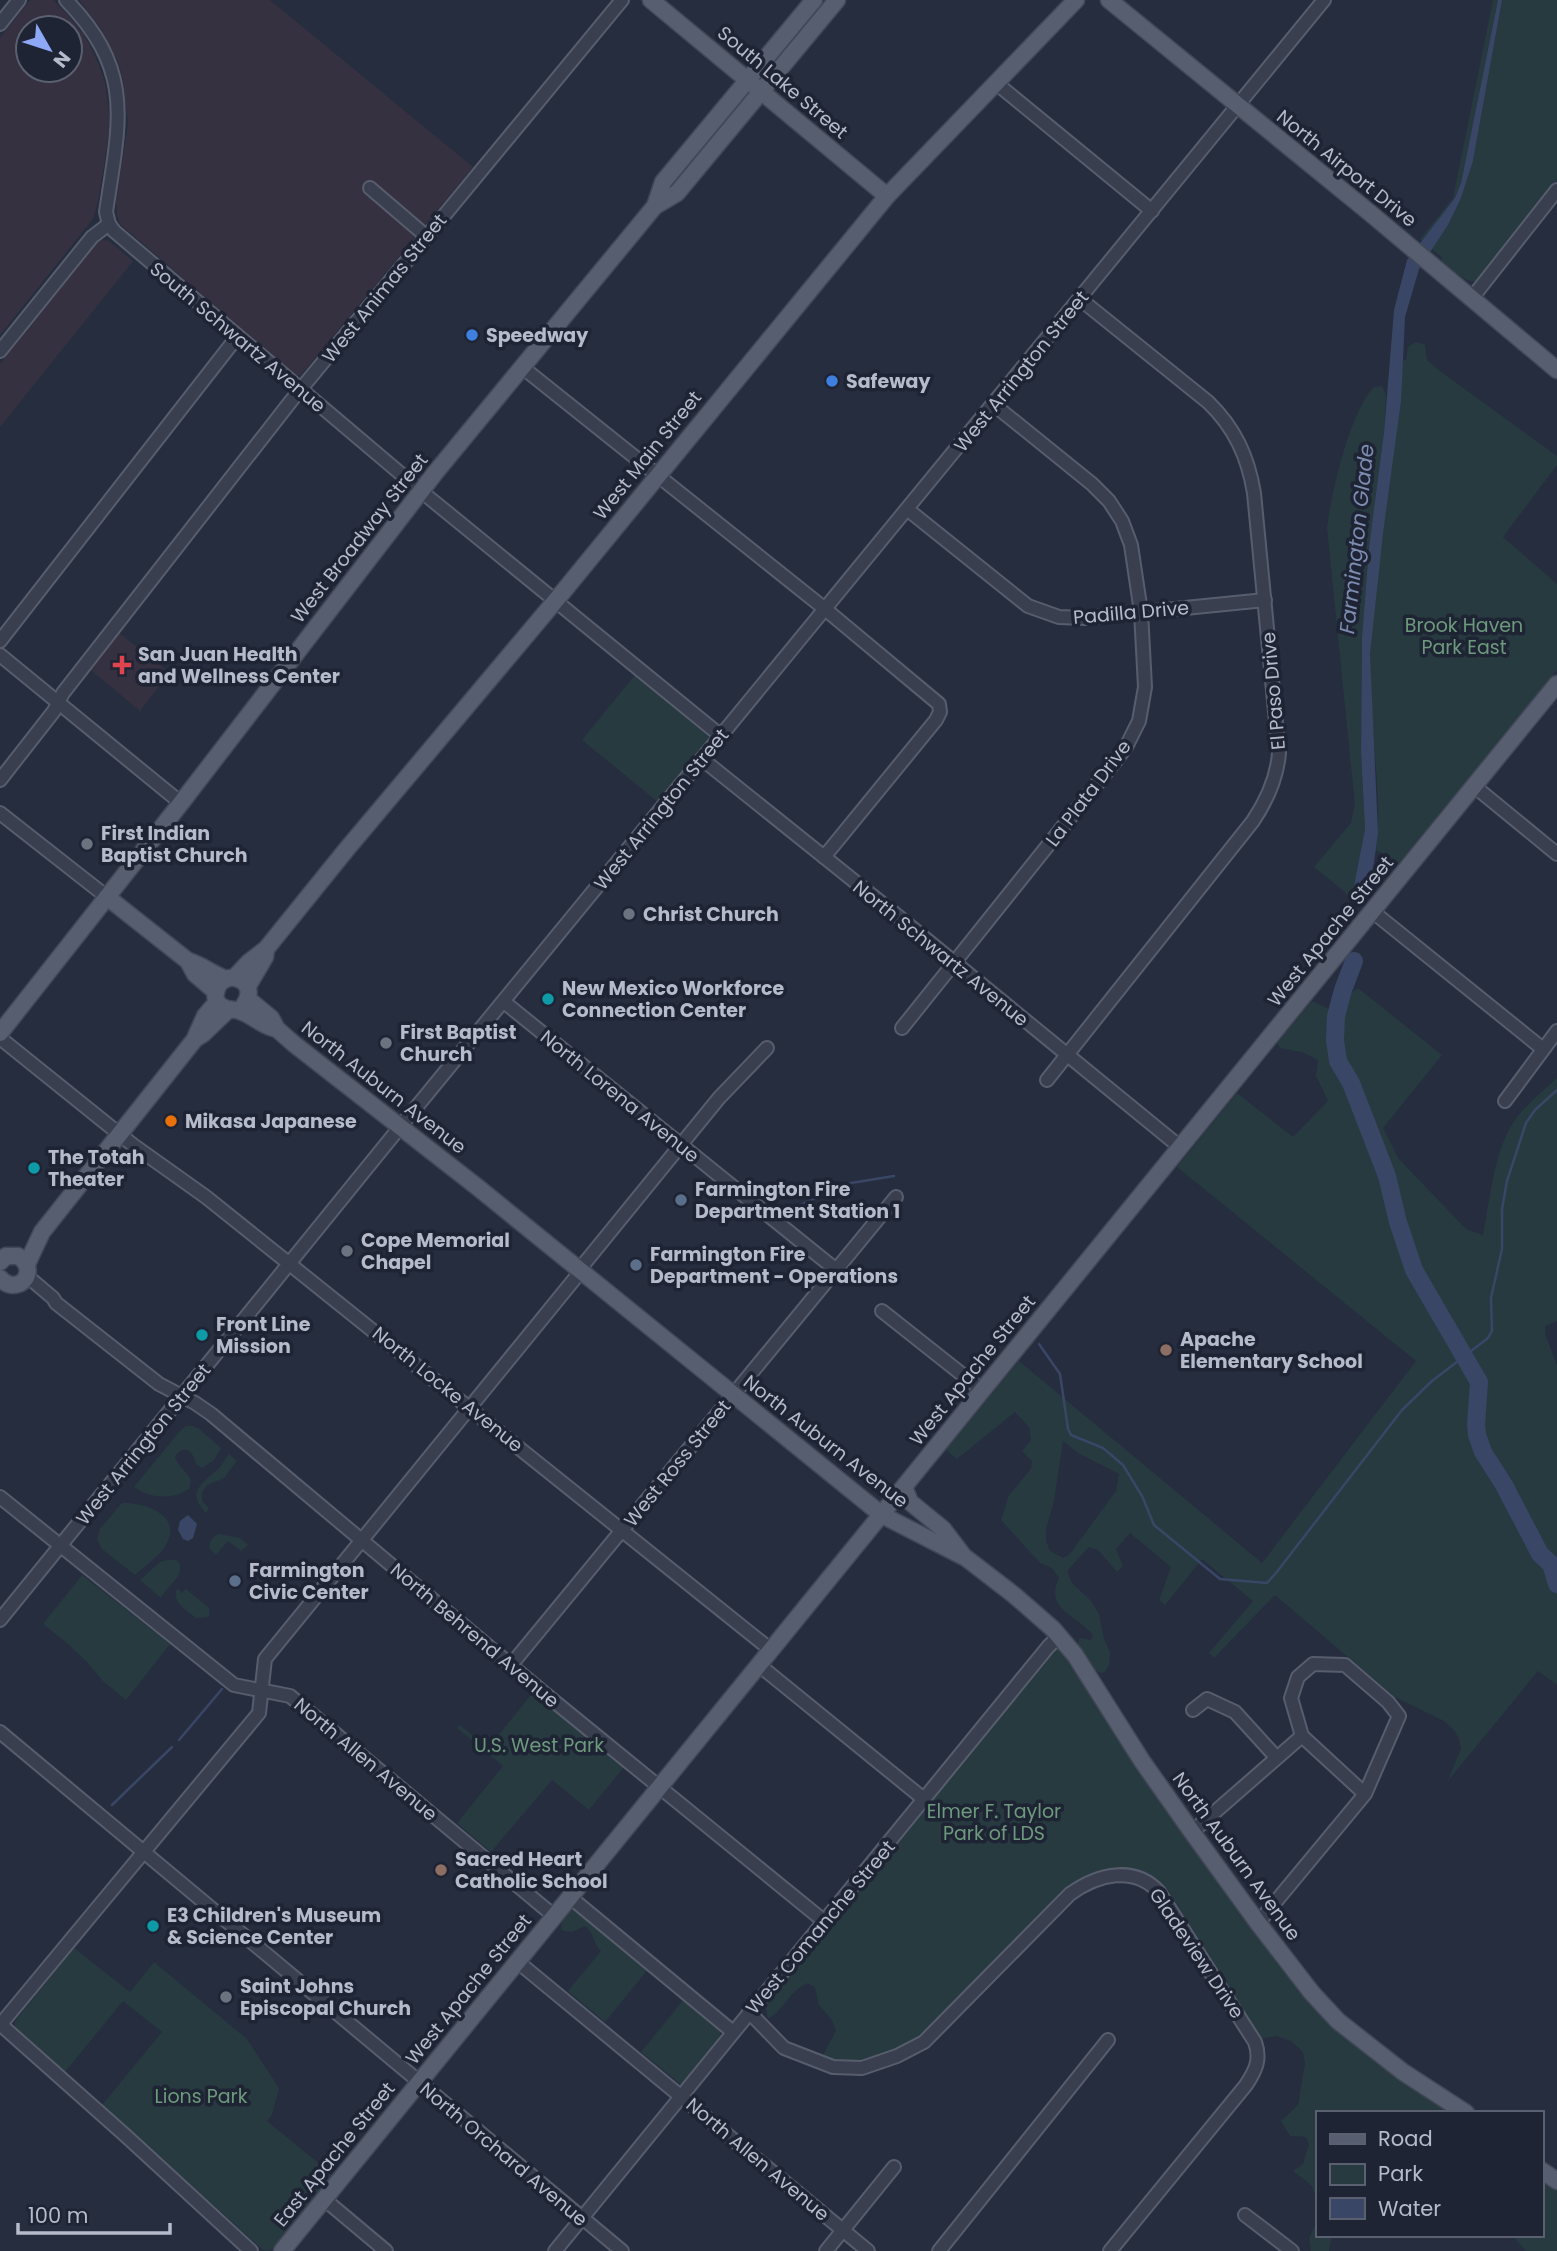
<svg xmlns="http://www.w3.org/2000/svg" width="1557" height="2251" font-family="Poppins,sans-serif">
  <style>
    .medical { fill: #353140; fill-rule: evenodd }
    .green { fill: #273a40; fill-rule: evenodd }
    .water { fill: #394666 }
    .lines { fill: none; stroke-linecap: round; stroke-linejoin: round }
    .stream { stroke: #394666; stroke-width: 2.5 }
    .river { stroke: #394666; stroke-width: 18 }
    .minor-casing { stroke: #575d6d; stroke-width: 16 }
    .major-casing { stroke: #424858; stroke-width: 19 }
    .minor { stroke: #393f4f; stroke-width: 12 }
    .major { stroke: #575e6f; stroke-width: 16 }
    .shop-dot { fill: #3f7fe0; stroke: #1e2434; stroke-width: 2.5 }
    .health-dot { fill: #e0444e; stroke: #1e2434; stroke-width: 2.5 }
    .worship-dot { fill: #6b7280; stroke: #1e2434; stroke-width: 2.5 }
    .culture-dot { fill: #0f9aa8; stroke: #1e2434; stroke-width: 2.5 }
    .food-dot { fill: #e8710a; stroke: #1e2434; stroke-width: 2.5 }
    .service-dot { fill: #5c6f8a; stroke: #1e2434; stroke-width: 2.5 }
    .education-dot { fill: #8d6e63; stroke: #1e2434; stroke-width: 2.5 }
    .labels { text-anchor: middle; stroke-width: 7; stroke-linejoin: round; paint-order: stroke }
    .street-label { font-size: 19px; fill: #b5bbca; stroke: #1e2434 }
    .poi-label { font-size: 19px; font-weight: bold; fill: #b5bbca; stroke: #1e2434; text-anchor: start }
    .park-label { font-size: 19px; fill: #6d9a7d; stroke: #1e2434 }
    .water-label { font-size: 21px; font-style: italic; fill: #7d8db1; stroke: #1e2434 }
  </style>
  <rect width="100%" height="100%" fill="#252d3f"/>
  <!-- medical -->
  <g class="medical">
    <path d="M30 0H53L69 16 85 36 97 60 105 82 110 118 109 134 98 202 93 219 0 335V38ZM70 28V70H28V28Z"/>
    <polygon points="79,0 270,0 473,167 301,375 296,375 120,224 117,215 116,202 128,124 123,79 117,60 101,29"/>
    <polygon points="103,240 109,241 133,261 0,427 0,364 98,242"/>
    <polygon points="119,633 170,673 141,709 141,712 91,670"/>
  </g>
  <!-- green -->
  <g class="green">
    <polygon points="1493,0 1498,0 1461,183 1455,198 1422,241 1420,239 1453,198"/>
    <path d="M1502 0H1557V180L1478 282C1464 283 1452 269 1441 260L1443 258 1432 249 1448 225 1461 198 1473 161Z"/>
    <path d="M1416 342 1425 345 1427 360 1440 371 1557 456V465L1503 537 1557 584V670L1399 863 1376 850C1384 784 1366 718 1370 652 1376 554 1398 458 1402 360H1406L1408 347Z"/>
    <path d="M1382 386 1386 395 1384 432 1369 547 1362 637 1361 752 1365 829 1351 901 1345 892 1314 867 1351 823 1355 805 1327 528C1331 494 1350 411 1374 387Z"/>
    <polygon points="635,675 709,737 658,802 582,740"/>
    <path d="M1358 988 1442 1055 1383 1128 1398 1158 1466 1229 1483 1235C1490 1200 1494 1149 1515 1120 1526 1104 1543 1091 1557 1078V1321L1545 1326V1334L1557 1365V1573L1554 1565 1541 1550 1507 1485 1485 1451 1479 1420 1485 1387 1484 1375 1455 1335 1415 1269 1400 1221 1389 1175 1369 1127 1358 1087 1341 1053 1344 1014 1349 994Z"/>
    <path d="M1312 1001 1329 1009 1336 1004 1330 1034 1331 1059 1347 1080 1356 1108 1385 1177 1414 1277 1422 1286 1438 1313 1450 1341 1473 1376 1476 1389 1471 1436 1475 1445 1510 1502 1518 1518 1524 1538 1550 1571 1557 1590V1685L1538 1671 1447 1782 1461 1749 1459 1739 1454 1730 1444 1721 1395 1697 1275 1595 1214 1658 1209 1653 1253 1601 1202 1559 1165 1605 1159 1600 1171 1567 1130 1533 1116 1549 1123 1566 1117 1572 1098 1550 1089 1547 1068 1570V1574L1072 1583 1091 1601 1099 1614 1104 1639 1110 1652 1109 1665 1105 1672 1101 1673 1091 1669 1077 1646 1079 1639 1081 1638 1091 1640 1093 1635C1076 1614 1044 1610 1059 1578L1052 1568 1040 1563 1001 1520 1009 1495 1031 1469 1032 1461 1022 1451 1031 1440 1029 1427 1015 1412 957 1459 946 1450 1019 1361 1262 1563 1416 1361 1177 1167 1237 1093 1293 1137 1328 1101 1316 1076 1318 1060 1302 1052 1280 1048 1277 1043ZM1063 1441 1078 1453 1119 1474 1116 1491 1069 1555 1063 1558 1050 1551 1046 1541V1529L1054 1501Z"/>
    <path d="M192 1426 198 1428 221 1448 214 1460 202 1468 196 1464C193 1451 185 1444 175 1456 178 1471 196 1473 189 1489 172 1500 150 1499 134 1487L180 1431 186 1426Z"/>
    <path d="M229 1454 237 1461 224 1478 207 1485 202 1492V1501L209 1508 206 1513C185 1491 203 1483 219 1468 223 1464 225 1459 229 1454Z"/>
    <path d="M122 1503C143 1502 182 1514 167 1543 160 1556 145 1566 135 1575L102 1549 97 1539 100 1529Z"/>
    <path d="M219 1534 240 1538 248 1545 241 1551 228 1541 216 1555 209 1548C210 1540 212 1537 219 1534Z"/>
    <path d="M167 1560H176L180 1564C182 1580 168 1584 161 1598L140 1580 160 1562Z"/>
    <polygon points="82,1575 170,1644 126,1700 103,1681 87,1662 67,1643 43,1624"/>
    <path d="M177 1588 182 1593 186 1589 209 1608V1617L196 1618C187 1610 171 1603 177 1588Z"/>
    <path d="M1058 1648 1318 2008 1455 2113H1317V2201L1312 2186 1293 2171 1303 2164 1309 2144 1306 2137 1290 2136 1281 2121 1298 2105 1305 2064 1303 2052 1291 2041 1276 2036 1261 2039 1169 1892 1152 1877 1138 1871 1127 1869 1088 1879 922 2035C895 2056 856 2070 822 2057L836 2031 832 2020 819 2005 815 1988 808 1983C790 1990 784 2010 768 2019L766 2009H763L1055 1649Z"/>
    <polygon points="534,1691 624,1767 589,1810 552,1780 491,1852 457,1823 503,1766 457,1728 460,1725 488,1748"/>
    <path d="M574 1907 649 1968 605 2022 568 1991 601 1951C593 1944 594 1932 585 1926L572 1932 561 1930 562 1922Z"/>
    <polygon points="74,1948 130,1992 154,1962 247,2039 279,2088 272,2115 267,2121 333,2175 271,2250 265,2251 262,2249 102,2105 162,2032 123,2001 65,2072 15,2027 15,2021"/>
    <polygon points="685,1998 721,2029 719,2040 682,2084 679,2083 641,2052"/>
    <polygon points="1541,2176 1557,2188 1557,2251 1526,2251 1512,2235 1541,2235"/>
    <polygon points="1317,2221 1317,2235 1332,2235 1329,2251 1311,2251 1309,2238"/>
  </g>
  <!-- water -->
  <g class="water">
    <polygon points="1498,0 1502,0 1473,161 1461,198 1448,225 1419,269 1405,317 1401,401 1383,534 1370,654 1378,833 1374,863 1365,901 1351,901 1365,829 1361,752 1362,637 1369,547 1384,432 1394,310 1407,260 1455,198 1461,183"/>
    <polygon points="188,1515 197,1524 193,1538 188,1541 183,1539 178,1530 180,1521"/>
  </g>
  <g class="lines">
    <!-- stream -->
    <g class="stream">
      <polyline points="792,1209 845,1184 894,1176"/>
      <polyline points="1039,1344 1060,1374 1068,1429 1071,1435 1103,1448 1123,1465 1142,1496 1154,1525 1220,1579 1267,1583 1276,1573 1402,1410 1432,1381 1488,1338 1492,1331 1491,1298 1502,1249 1502,1209 1507,1181 1526,1123 1535,1110 1557,1090"/>
      <polyline points="179,1740 222,1689"/>
      <polyline points="112,1805 172,1747"/>
    </g>
    <!-- river -->
    <polyline class="river" points="1354,961 1343,990 1336,1016 1335,1040 1338,1061 1351,1083 1387,1176 1398,1222 1414,1270 1479,1382 1476,1425 1477,1435 1483,1452 1504,1485 1540,1554 1551,1564 1557,1584"/>
    <!-- minor casing -->
    <g class="minor-casing">
      <g id="minor">
        <path d="M66 0C136 72 119 123 106 212L109 224 114 231 427 496 721 736"/>
        <polyline points="0,24 19,0"/>
        <polyline points="996,83 1152,211"/>
        <polyline points="370,188 426,236"/>
        <polyline points="1472,298 1557,190"/>
        <polyline points="0,351 92,237 109,224"/>
        <polyline points="522,367 825,609 939,704 940,712 936,720 824,857"/>
        <polyline points="907,509 1028,606 1059,617 1085,618 1265,600"/>
        <polyline points="0,641 237,337"/>
        <polyline points="0,655 181,803"/>
        <polyline points="702,759 894,913 1180,1147"/>
        <polyline points="0,780 54,711 63,693 291,401 622,0"/>
        <polyline points="1474,786 1557,854"/>
        <polyline points="0,813 107,897"/>
        <polyline points="1372,911 1543,1049"/>
        <polyline points="504,1002 835,1269"/>
        <polyline points="902,1028 1117,759 1126,747 1139,721 1145,687 1141,612 1131,545 1122,521 1109,501 1092,484 993,404"/>
        <polyline points="0,1038 133,1145 206,1197 771,1650"/>
        <path d="M1047 1080 1253 821C1267 800 1277 779 1279 753L1254 493C1248 457 1235 428 1208 402L1080 299"/>
        <polyline points="1505,1101 1557,1031"/>
        <polyline points="579,1270 719,1098 767,1048"/>
        <polyline points="27,1276 53,1298 56,1303 159,1384 195,1403 211,1414 544,1693 825,1922"/>
        <polyline points="882,1311 983,1391"/>
        <polyline points="0,1497 234,1685 290,1696 554,1916"/>
        <polyline points="0,1620 400,1127 1324,0"/>
        <polyline points="511,1665 896,1197"/>
        <polyline points="759,1665 925,1800"/>
        <polyline points="1193,1710 1207,1699 1235,1712 1276,1757"/>
        <polyline points="0,1732 622,2251"/>
        <polyline points="1192,1832 1302,1736"/>
        <polyline points="570,1897 733,2032"/>
        <polyline points="1258,1923 1365,1794 1399,1716 1388,1702 1345,1665 1313,1664 1298,1677 1291,1698 1302,1736 1365,1794"/>
        <polyline points="518,1962 868,2251"/>
        <path d="M749 2012 784 2048 833 2067 862 2068 897 2056 924 2042 1070 1894C1098 1874 1134 1865 1159 1892L1255 2042C1261 2059 1256 2070 1246 2085L1110 2251"/>
        <polyline points="0,2024 126,2136 251,2251"/>
        <polyline points="1,2024 259,1713 265,1659 581,1271"/>
        <polyline points="324,2199 386,2251"/>
        <polyline points="1245,2215 1292,2251"/>
        <polyline points="555,2251 1048,1647 1059,1636"/>
        <polyline points="826,2251 894,2167"/>
        <polyline points="939,2251 1108,2040"/>
      </g>
    </g>
    <!-- major casing -->
    <g class="major-casing">
      <g id="major">
        <polyline points="651,0 887,196"/>
        <polyline points="1109,0 1370,213 1557,370"/>
        <polyline points="655,206 677,193 837,0"/>
        <polyline points="107,897 188,961 195,974 216,992"/>
        <path d="M188 961C202 965 212 974 226 979"/>
        <polyline points="235,977 249,962 266,949 346,850 562,593 887,196 1076,0"/>
        <polyline points="248,986 265,957 266,949"/>
        <polyline points="248,999 271,1018 277,1029 294,1044 476,1186 882,1515 966,1558 1014,1595 1053,1629 1075,1655 1142,1761 1192,1832 1258,1923 1312,1993 1338,2021 1403,2072 1466,2113"/>
        <path d="M244 1005C262 979 221 966 216 992 214 998 217 1003 221 1006 229 1012 235 1008 242 1012 255 1017 262 1026 277 1029"/>
        <polyline points="0,1033 181,803 435,473 655,206 663,182 814,0"/>
        <polyline points="196,1036 205,1016 217,1002"/>
        <path d="M0 1262 6 1256H18C41 1270 18 1298 0 1278"/>
        <polyline points="27,1264 42,1232 195,1039 203,1034 228,1010"/>
        <polyline points="904,1487 910,1502 943,1529 962,1554"/>
        <polyline points="1541,2170 1557,2181"/>
        <polyline points="282,2251 1557,684"/>
      </g>
    </g>
    <!-- minor -->
    <use href="#minor" class="minor"/>
    <!-- major -->
    <use href="#major" class="major"/>
  </g>
  <!-- markers -->
  <g class="shop-dot">
    <circle cx="472" cy="335" r="7"/>
    <circle cx="832" cy="381" r="7"/>
  </g>
  <path class="health-dot" d="M118.5 654.5h7v7h7v7h-7v7h-7v-7h-7v-7h7z"/>
  <g class="worship-dot">
    <circle cx="87" cy="844" r="7"/>
    <circle cx="629" cy="914" r="7"/>
    <circle cx="386" cy="1043" r="7"/>
    <circle cx="347" cy="1251" r="7"/>
    <circle cx="226" cy="1997" r="7"/>
  </g>
  <g class="culture-dot">
    <circle cx="548" cy="999" r="7"/>
    <circle cx="34" cy="1168" r="7"/>
    <circle cx="202" cy="1335" r="7"/>
    <circle cx="153" cy="1926" r="7"/>
  </g>
  <circle class="food-dot" cx="171" cy="1121" r="7"/>
  <g class="service-dot">
    <circle cx="681" cy="1200" r="7"/>
    <circle cx="636" cy="1265" r="7"/>
    <circle cx="235" cy="1581" r="7"/>
  </g>
  <g class="education-dot">
    <circle cx="1166" cy="1350" r="7"/>
    <circle cx="441" cy="1870" r="7"/>
  </g>
  <g class="labels">
    <!-- street labels -->
    <g class="street-label">
      <text transform="translate(783 82) rotate(40)" y="7">South Lake Street</text>
      <text transform="translate(1347 168) rotate(39)" y="7">North Airport Drive</text>
      <text transform="translate(384 288) rotate(-51)" y="7">West Animas Street</text>
      <text transform="translate(238 337) rotate(40)" y="7">South Schwartz Avenue</text>
      <text transform="translate(1021 371) rotate(-51)" y="7">West Arrington Street</text>
      <text transform="translate(647 455) rotate(-51)" y="7">West Main Street</text>
      <text transform="translate(359 538) rotate(-52)" y="7">West Broadway Street</text>
      <text transform="translate(1131 612) rotate(-5)" y="7">Padilla Drive</text>
      <text transform="translate(1273 691) rotate(-95)" y="7">El Paso Drive</text>
      <text transform="translate(1088 793) rotate(-53)" y="7">La Plata Drive</text>
      <text transform="translate(661 809) rotate(-51)" y="7">West Arrington Street</text>
      <text transform="translate(1330 931) rotate(-51)" y="7">West Apache Street</text>
      <text transform="translate(941 953) rotate(39)" y="7">North Schwartz Avenue</text>
      <text transform="translate(384 1087) rotate(38)" y="7">North Auburn Avenue</text>
      <text transform="translate(620 1096) rotate(39)" y="7">North Lorena Avenue</text>
      <text transform="translate(972 1370) rotate(-51)" y="7">West Apache Street</text>
      <text transform="translate(448 1389) rotate(39)" y="7">North Locke Avenue</text>
      <text transform="translate(826 1441) rotate(38)" y="7">North Auburn Avenue</text>
      <text transform="translate(143 1444) rotate(-51)" y="7">West Arrington Street</text>
      <text transform="translate(677 1463) rotate(-51)" y="7">West Ross Street</text>
      <text transform="translate(475 1635) rotate(40)" y="7">North Behrend Avenue</text>
      <text transform="translate(366 1759) rotate(40)" y="7">North Allen Avenue</text>
      <text transform="translate(1237 1856) rotate(54)" y="7">North Auburn Avenue</text>
      <text transform="translate(820 1927) rotate(-50)" y="7">West Comanche Street</text>
      <text transform="translate(1197 1953) rotate(56)" y="7">Gladeview Drive</text>
      <text transform="translate(468 1989) rotate(-51)" y="7">West Apache Street</text>
      <text transform="translate(334 2154) rotate(-51)" y="7">East Apache Street</text>
      <text transform="translate(504 2154) rotate(40)" y="7">North Orchard Avenue</text>
      <text transform="translate(758 2159) rotate(40)" y="7">North Allen Avenue</text>
    </g>
    <!-- poi labels -->
    <g class="poi-label">
      <text x="486" y="342">Speedway</text>
      <text x="846" y="388">Safeway</text>
      <text x="138" y="661">San Juan Health<tspan x="138" dy="22">and Wellness Center</tspan></text>
      <text x="101" y="840">First Indian<tspan x="101" dy="22">Baptist Church</tspan></text>
      <text x="643" y="921">Christ Church</text>
      <text x="562" y="995">New Mexico Workforce<tspan x="562" dy="22">Connection Center</tspan></text>
      <text x="400" y="1039">First Baptist<tspan x="400" dy="22">Church</tspan></text>
      <text x="185" y="1128">Mikasa Japanese</text>
      <text x="48" y="1164">The Totah<tspan x="48" dy="22">Theater</tspan></text>
      <text x="695" y="1196">Farmington Fire<tspan x="695" dy="22">Department Station 1</tspan></text>
      <text x="361" y="1247">Cope Memorial<tspan x="361" dy="22">Chapel</tspan></text>
      <text x="650" y="1261">Farmington Fire<tspan x="650" dy="22">Department - Operations</tspan></text>
      <text x="216" y="1331">Front Line<tspan x="216" dy="22">Mission</tspan></text>
      <text x="1180" y="1346">Apache<tspan x="1180" dy="22">Elementary School</tspan></text>
      <text x="249" y="1577">Farmington<tspan x="249" dy="22">Civic Center</tspan></text>
      <text x="455" y="1866">Sacred Heart<tspan x="455" dy="22">Catholic School</tspan></text>
      <text x="167" y="1922">E3 Children's Museum<tspan x="167" dy="22">&amp; Science Center</tspan></text>
      <text x="240" y="1993">Saint Johns<tspan x="240" dy="22">Episcopal Church</tspan></text>
    </g>
    <!-- park labels -->
    <g class="park-label">
      <text x="1464" y="632">Brook Haven<tspan x="1464" dy="22">Park East</tspan></text>
      <text x="539" y="1752">U.S. West Park</text>
      <text x="994" y="1818">Elmer F. Taylor<tspan x="994" dy="22">Park of LDS</tspan></text>
      <text x="201" y="2103">Lions Park</text>
    </g>
    <!-- water labels -->
    <g class="water-label">
      <text transform="translate(1357 539) rotate(-84)" y="7">Farmington Glade</text>
    </g>
  </g>
  <!-- legend -->
  <rect x="1316" y="2111" width="228" height="126" fill="#1e2434" stroke="#5a6070" stroke-width="2"/>
  <rect x="1330" y="2134" width="35" height="10" fill="#575e6f" stroke="#5a6070" stroke-width="2"/>
  <text x="1378" y="2146" font-size="21" fill="#b5bbca">Road</text>
  <rect x="1330" y="2164" width="35" height="21" fill="#273a40" stroke="#5a6070" stroke-width="2"/>
  <text x="1378" y="2181" font-size="21" fill="#b5bbca">Park</text>
  <rect x="1330" y="2198" width="35" height="21" fill="#394666" stroke="#5a6070" stroke-width="2"/>
  <text x="1378" y="2216" font-size="21" fill="#b5bbca">Water</text>
  <!-- north arrow -->
  <g transform="translate(49 49) rotate(129)"><circle r="33" fill="#1e2434" stroke="#5a6070" stroke-width="2"/>
  <path d="M0-5L12 26L0 18L-12 26Z" fill="#8da8f7"/>
  <text y="-10" font-size="19" font-weight="bold" text-anchor="middle" fill="#b5bbca">N</text>
  </g>
  <!-- scale -->
  <path d="M18 2223v10h152v-10" fill="none" stroke="#b5bbca" stroke-width="3.5"/>
  <text x="28" y="2223" font-size="21" fill="#b5bbca" stroke="#1e2434" stroke-width="5" paint-order="stroke">100 m</text>
</svg>
